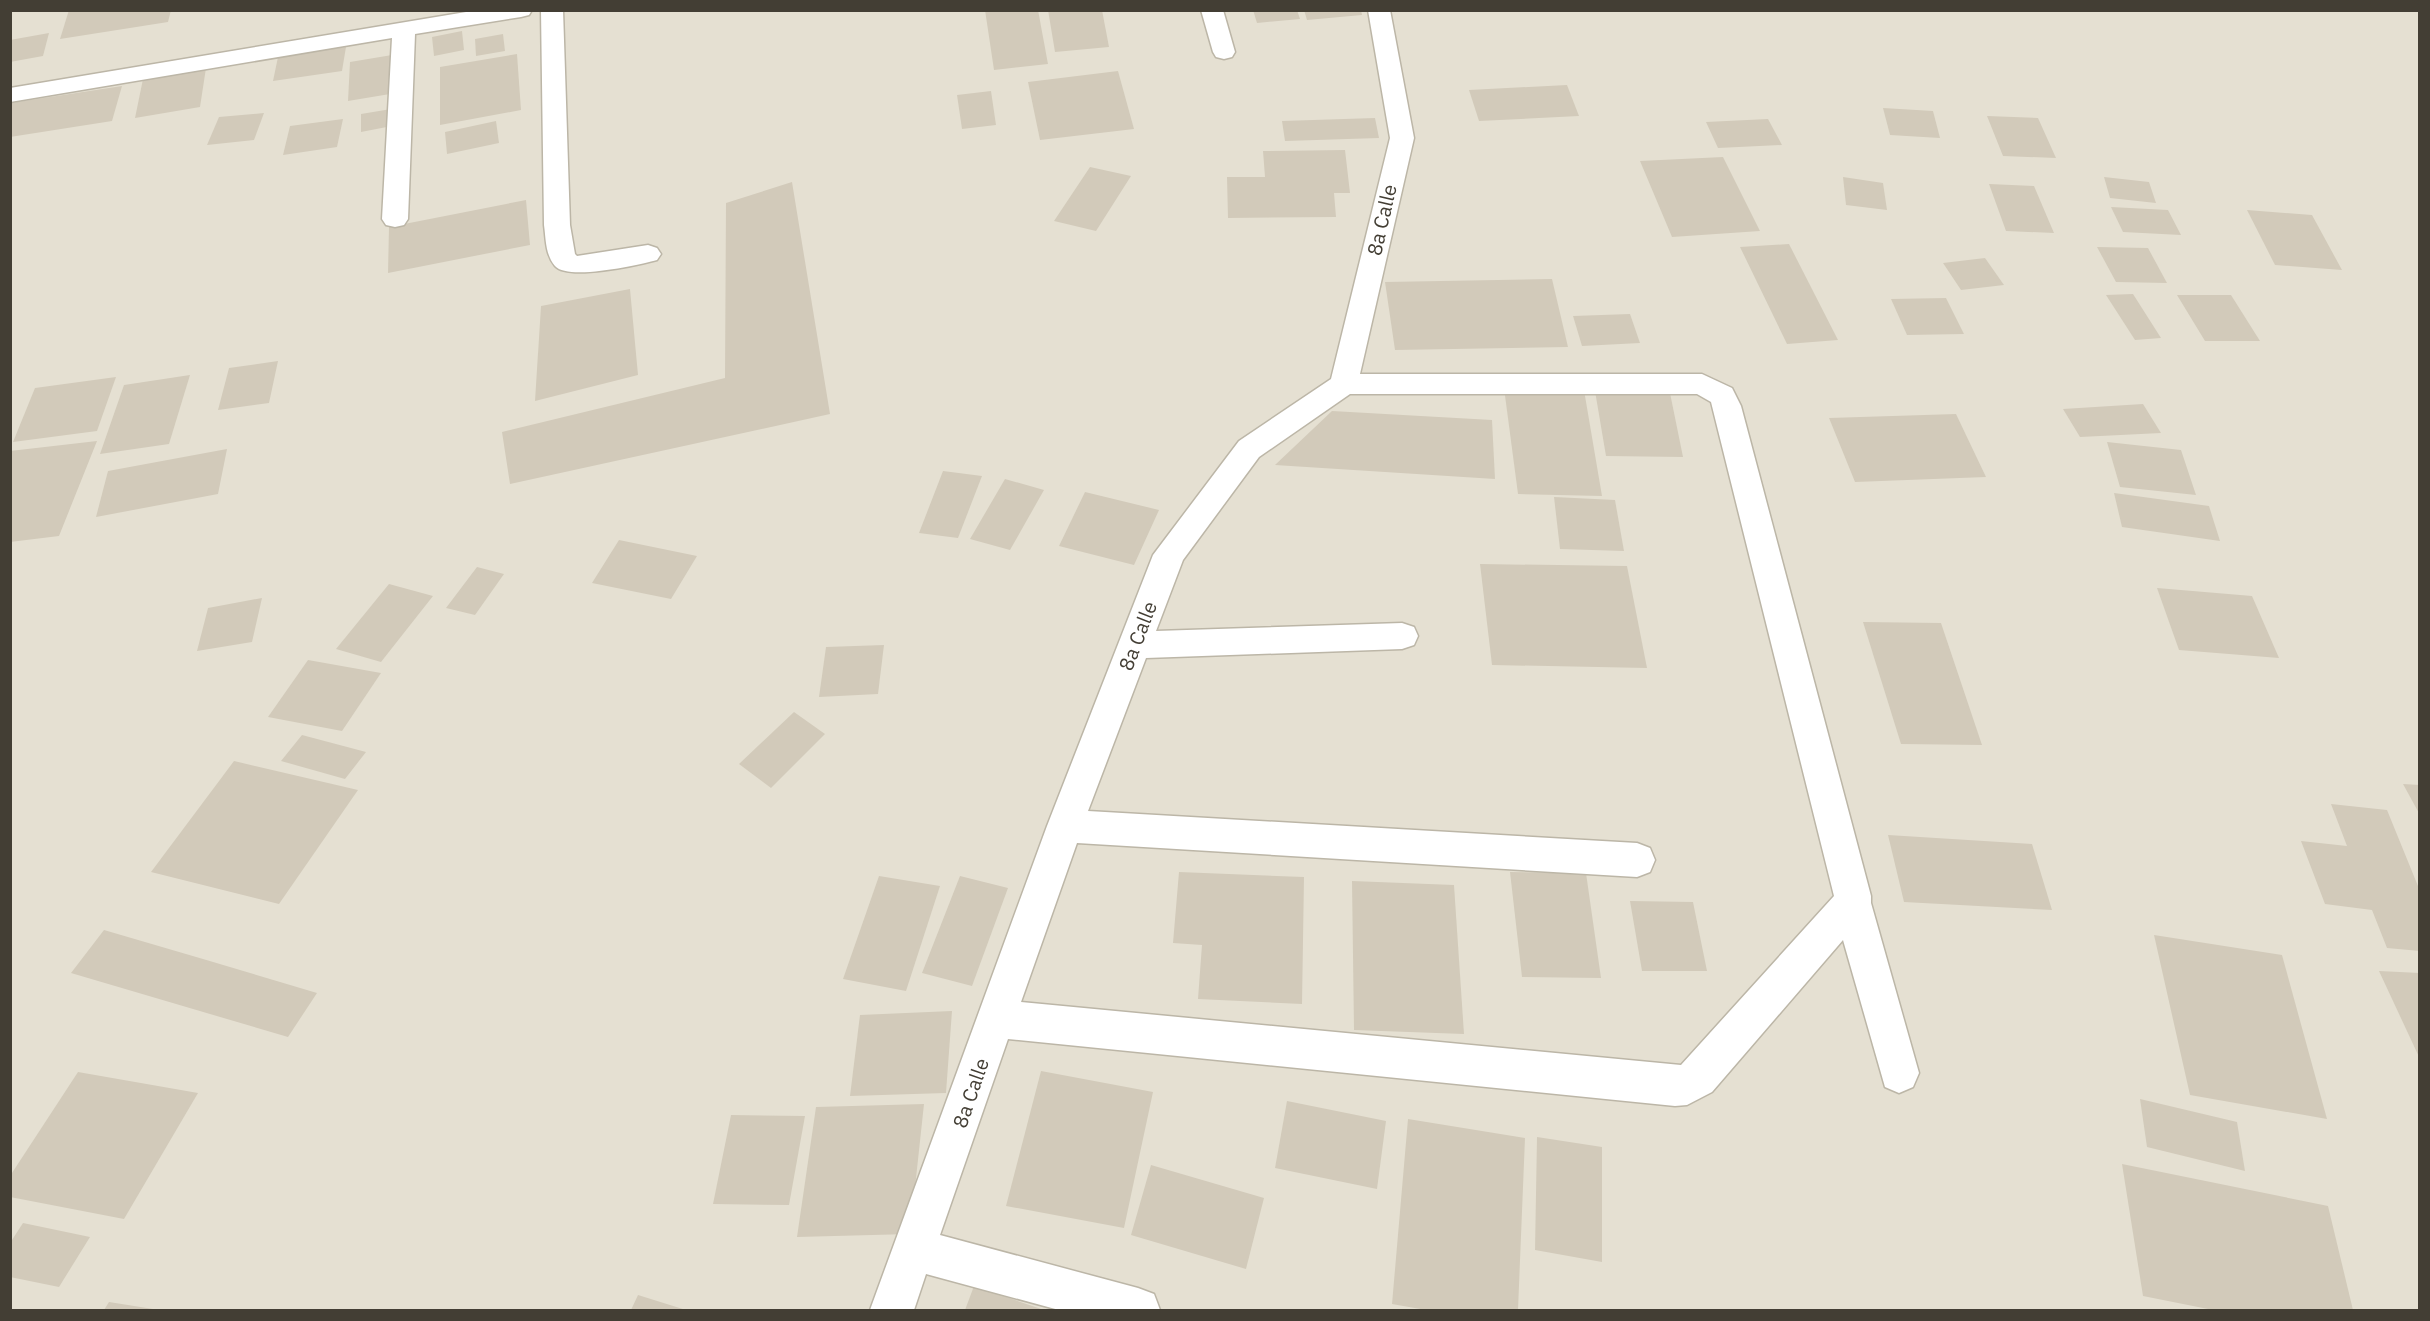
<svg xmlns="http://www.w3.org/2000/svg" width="2430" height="1321" font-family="'IBM Plex Sans',sans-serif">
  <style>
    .residential { fill: #e5e0d2 }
    .building { fill: #d2caba }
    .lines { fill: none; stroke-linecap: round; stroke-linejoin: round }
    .minor-casing { stroke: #bcb6a7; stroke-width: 3 }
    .minor { fill: #fff; fill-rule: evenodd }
    .labels { text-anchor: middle; stroke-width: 4.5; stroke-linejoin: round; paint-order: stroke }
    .street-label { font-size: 20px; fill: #433e34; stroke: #fff }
  </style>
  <rect width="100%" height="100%" fill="#f1eee4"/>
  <!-- residential -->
  <rect class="residential" x="11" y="11" width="2408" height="1299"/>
  <!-- building -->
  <g class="building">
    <polygon points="69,10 171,10 168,22 60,39"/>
    <polygon points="985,10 1038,10 1048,64 994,70"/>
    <polygon points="1048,10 1102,10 1109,47 1055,52"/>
    <polygon points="1253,10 1297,10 1300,19 1257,23"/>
    <polygon points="1304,10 1361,10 1362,15 1307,20"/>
    <polygon points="462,31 464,50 434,56 432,37"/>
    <polygon points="49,33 43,56 10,62 10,40"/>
    <polygon points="503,34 505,51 476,56 475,39"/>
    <polygon points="346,47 342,71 273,81 278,57"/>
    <polygon points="398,54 396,93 348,101 350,62"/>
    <polygon points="517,54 521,110 440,125 440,67"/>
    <polygon points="206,68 200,107 135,118 143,79"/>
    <polygon points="1118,71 1134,129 1040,140 1028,82"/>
    <polygon points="1567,85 1579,116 1479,121 1469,90"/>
    <polygon points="122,86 112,121 10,137 11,103"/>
    <polygon points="991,91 996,125 962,129 957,95"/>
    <polygon points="397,108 397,125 361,132 361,114"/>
    <polygon points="1883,108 1933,111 1940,138 1890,135"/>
    <polygon points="264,113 254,140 207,145 219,117"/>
    <polygon points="1987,116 2038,118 2056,158 2003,156"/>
    <polygon points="1375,118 1379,138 1285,141 1282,121"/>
    <polygon points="343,119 337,147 283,155 290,126"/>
    <polygon points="1768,119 1782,145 1718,148 1706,122"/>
    <polygon points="496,121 499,143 447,154 445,132"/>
    <polygon points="1345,150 1350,193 1334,193 1336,217 1228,218 1227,177 1265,177 1263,151"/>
    <polygon points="1723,157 1760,231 1672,237 1640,161"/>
    <polygon points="1090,167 1131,176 1096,231 1054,221"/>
    <polygon points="1843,177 1883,183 1887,210 1846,205"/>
    <polygon points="2104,177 2149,182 2156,203 2110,198"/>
    <polygon points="792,182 830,414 510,484 502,432 725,378 726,203"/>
    <polygon points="1989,184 2034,186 2054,233 2006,231"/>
    <polygon points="526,200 530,245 388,273 389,227"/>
    <polygon points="2111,207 2168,210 2181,235 2123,232"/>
    <polygon points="2247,210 2312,215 2342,270 2275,265"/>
    <polygon points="1789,244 1838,340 1787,344 1740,247"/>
    <polygon points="2097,247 2148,248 2167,283 2116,282"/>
    <polygon points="1985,258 2004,285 1961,290 1943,263"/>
    <polygon points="1552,279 1568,347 1395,350 1385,282"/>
    <polygon points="630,289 638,375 535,401 541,306"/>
    <polygon points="2133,294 2161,338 2135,340 2106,295"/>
    <polygon points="2177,295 2231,295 2260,341 2205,341"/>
    <polygon points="1946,298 1964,334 1907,335 1891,299"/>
    <polygon points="1630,314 1640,343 1582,346 1573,316"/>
    <polygon points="278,361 269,403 218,410 229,368"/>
    <polygon points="190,375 169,444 100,454 124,385"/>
    <polygon points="116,377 97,431 13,442 35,388"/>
    <polygon points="1504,388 1584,390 1602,496 1518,494"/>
    <polygon points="1595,391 1670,393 1683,457 1606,456"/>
    <polygon points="2143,404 2161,433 2080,437 2063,409"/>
    <polygon points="1332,411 1492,420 1495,479 1275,465"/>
    <polygon points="1956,414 1986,477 1855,482 1829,418"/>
    <polygon points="97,441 59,536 10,542 10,451"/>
    <polygon points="2107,442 2181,450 2196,495 2120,487"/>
    <polygon points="227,449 218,494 96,517 108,471"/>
    <polygon points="943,471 982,476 958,538 919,533"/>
    <polygon points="1005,479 1044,490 1010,550 970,539"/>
    <polygon points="1085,492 1159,510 1134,565 1059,546"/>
    <polygon points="2114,493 2209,506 2220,541 2122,527"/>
    <polygon points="1554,497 1615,500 1624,551 1560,549"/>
    <polygon points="619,540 697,556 671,599 592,583"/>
    <polygon points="1480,564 1627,566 1647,668 1492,665"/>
    <polygon points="477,567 504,574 475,615 446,608"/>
    <polygon points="389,584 433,596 381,662 336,649"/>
    <polygon points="2157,588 2252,596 2279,658 2179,650"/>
    <polygon points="262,598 252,642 197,651 208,608"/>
    <polygon points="1863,622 1941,623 1982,745 1901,744"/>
    <polygon points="884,645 878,694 819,697 826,647"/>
    <polygon points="308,660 381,673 342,731 268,717"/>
    <polygon points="794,712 825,734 771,788 739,764"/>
    <polygon points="302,735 366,752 345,779 281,761"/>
    <polygon points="234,761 358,790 279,904 151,872"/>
    <polygon points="2403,784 2420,785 2420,815"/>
    <polygon points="2331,804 2387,810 2420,891 2420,951 2387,948 2372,910 2325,904 2301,841 2347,846"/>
    <polygon points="1888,835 2032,844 2052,910 1904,902"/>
    <polygon points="1179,872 1304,877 1302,1004 1198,999 1202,945 1173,943"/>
    <polygon points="1510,872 1586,873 1601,978 1522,977"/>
    <polygon points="879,876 940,886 906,991 843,979"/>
    <polygon points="960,876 1008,888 972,986 922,973"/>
    <polygon points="1352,881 1454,885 1464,1034 1354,1030"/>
    <polygon points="1630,901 1693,902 1707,971 1642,971"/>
    <polygon points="104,930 203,959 317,993 288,1037 71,973"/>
    <polygon points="2154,935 2282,955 2327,1119 2190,1095"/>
    <polygon points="2379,971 2420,973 2420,1059"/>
    <polygon points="952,1011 946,1093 850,1096 860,1015"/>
    <polygon points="1041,1071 1153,1092 1124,1228 1006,1206"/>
    <polygon points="78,1072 198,1093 124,1219 10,1197 10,1176"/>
    <polygon points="2140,1099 2237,1122 2245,1171 2147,1147"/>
    <polygon points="1287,1101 1386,1121 1377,1189 1275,1168"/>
    <polygon points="924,1104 910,1234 797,1237 816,1107"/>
    <polygon points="731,1115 805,1116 789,1205 713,1204"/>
    <polygon points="1408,1119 1525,1138 1518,1310 1426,1310 1392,1304"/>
    <polygon points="1537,1137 1602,1147 1602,1262 1535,1250"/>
    <polygon points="2122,1164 2328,1206 2353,1310 2213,1310 2143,1296"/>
    <polygon points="1151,1165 1264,1198 1246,1269 1131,1235"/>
    <polygon points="23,1223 90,1237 59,1287 10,1277 10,1243"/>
    <polygon points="974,1286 1044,1310 965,1310"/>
    <polygon points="638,1295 686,1310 631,1310"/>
    <polygon points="109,1302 153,1309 153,1310 104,1310"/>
  </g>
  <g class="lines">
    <!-- minor casing -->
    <g class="minor-casing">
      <g id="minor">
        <polygon points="478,10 532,10 529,15 521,17 415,34 408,219 404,225 395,227 386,225 382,219 392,38 10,102 10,88"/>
        <path d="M541 10H563L570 225 575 254 577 256 648 245 657 248 661 254 657 260C638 265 568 281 555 266 545 254 546 239 544 225Z"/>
        <polygon points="1201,10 1223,10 1235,52 1232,57 1224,59 1216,57 1213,52"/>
        <path d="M1368 10H1390L1414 138 1360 374H1702L1732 388 1741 406 1871 896V903L1919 1073 1913 1087 1899 1093 1885 1087 1843 940 1712 1092 1687 1105 1675 1106 1008 1039 940 1235 1138 1288 1154 1294 1160 1310H1059L926 1274 914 1310H870L1047 826 1153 555 1239 441 1331 379 1390 138ZM1350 394H1697L1711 402 1834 896 1681 1065 1021 1002 1077 843 1637 877 1650 872 1655 860 1650 848 1637 843 1088 811 1146 658 1402 649 1414 645 1418 636 1414 627 1402 623 1156 631 1183 560 1259 457Z"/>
      </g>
    </g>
    <!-- minor -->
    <use href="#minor" class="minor"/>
  </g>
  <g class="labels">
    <!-- street labels -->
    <g class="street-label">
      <text transform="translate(1382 220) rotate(-77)" y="7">8a Calle</text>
      <text transform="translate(1138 636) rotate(-69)" y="7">8a Calle</text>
      <text transform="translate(971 1093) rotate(-71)" y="7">8a Calle</text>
    </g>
  </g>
  <!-- border -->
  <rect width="2430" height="1321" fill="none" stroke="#433e34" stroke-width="24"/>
</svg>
